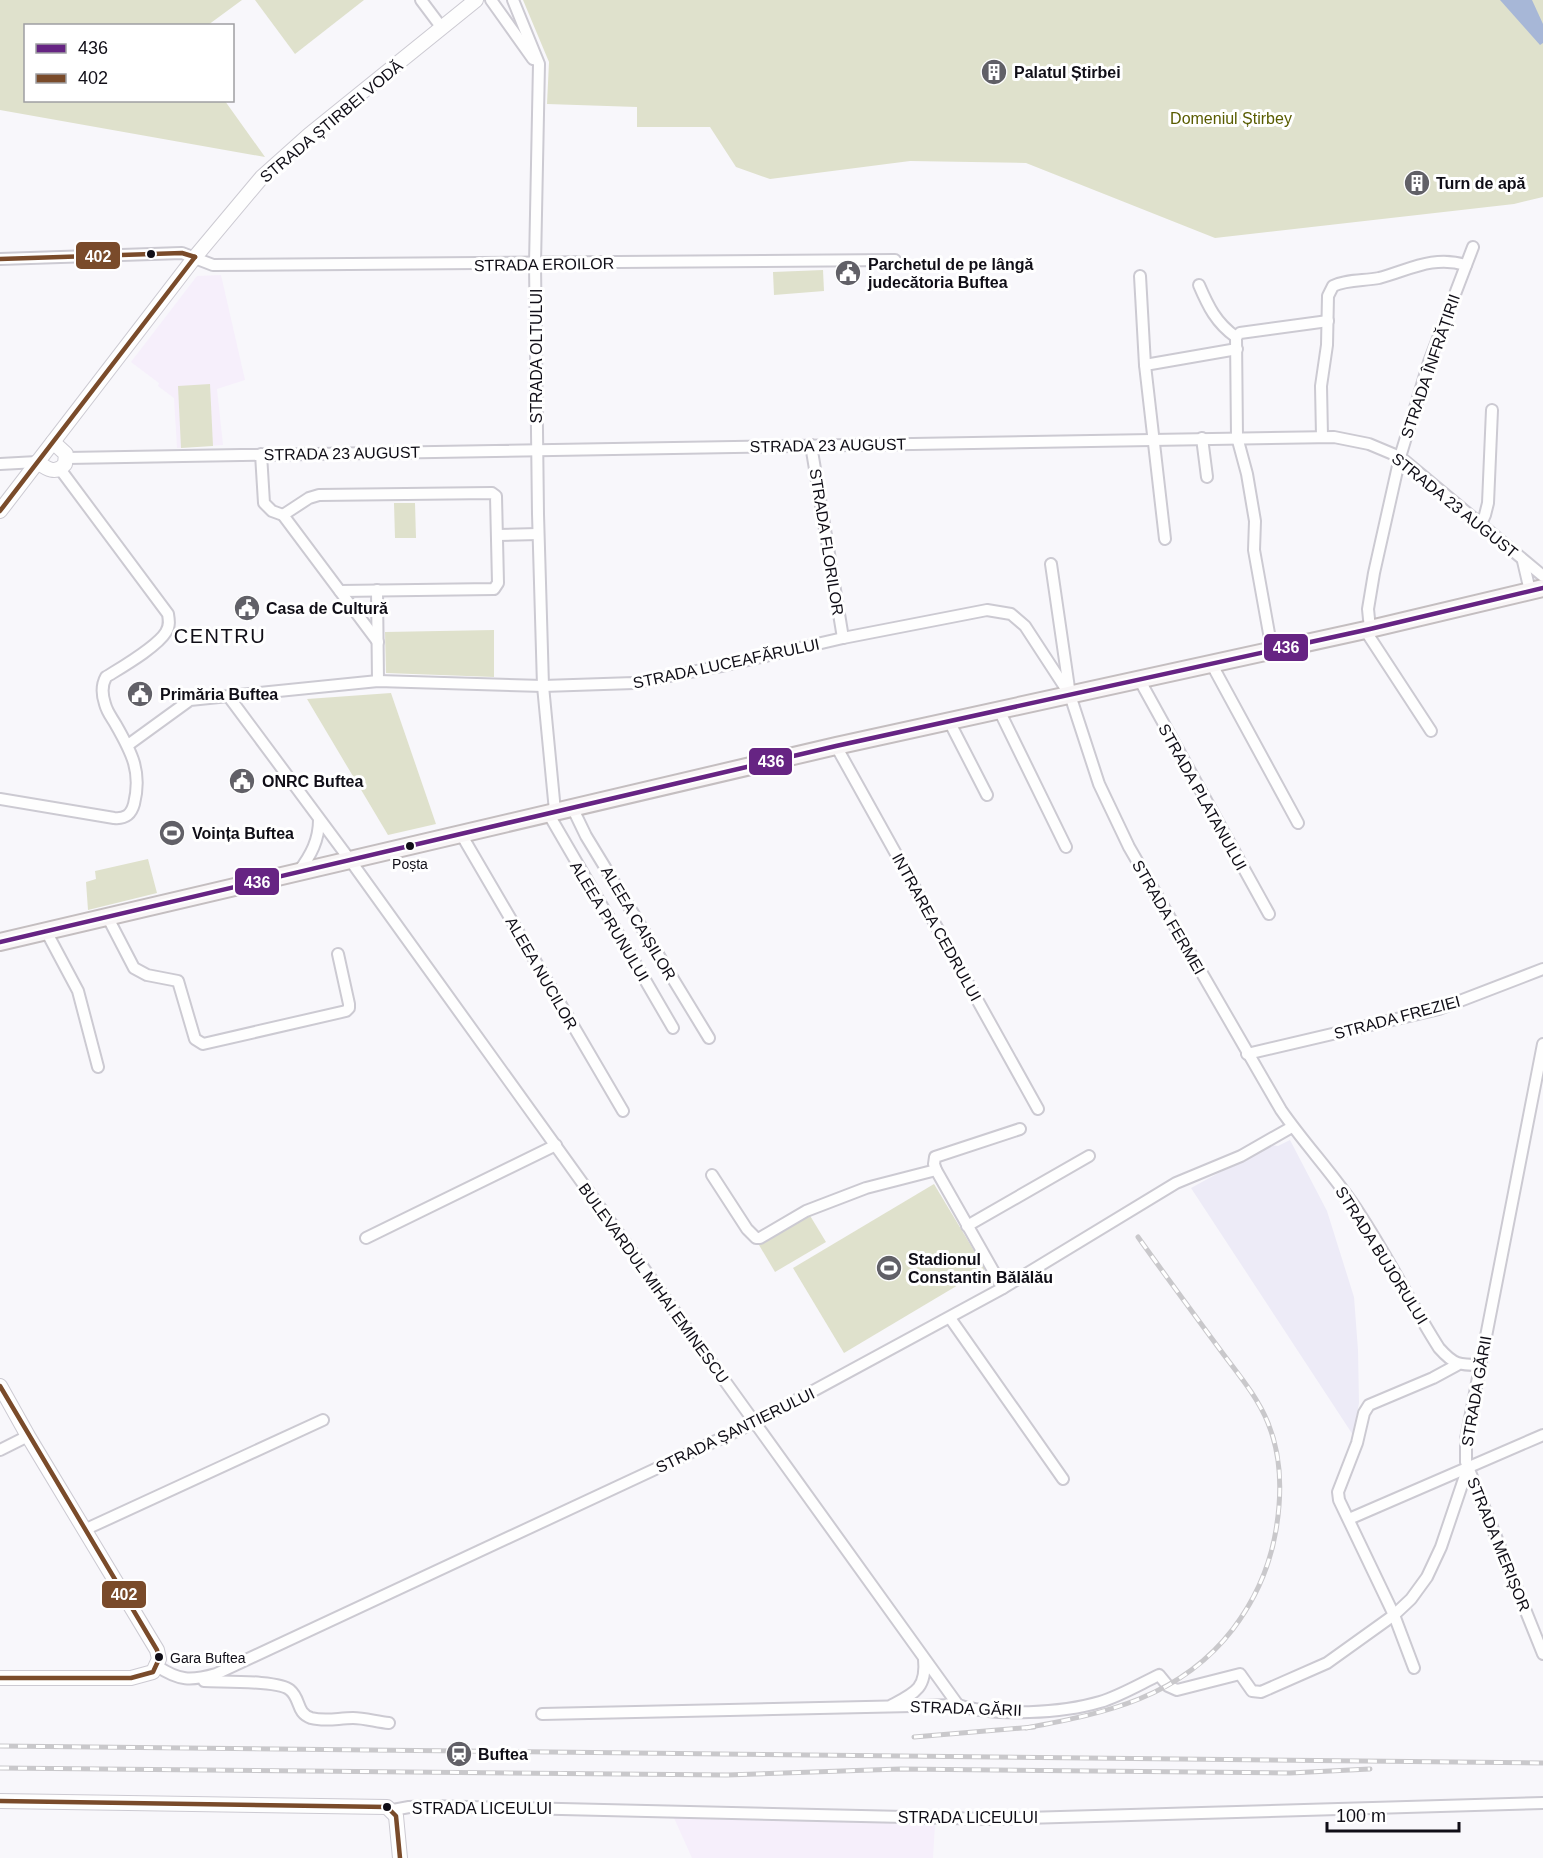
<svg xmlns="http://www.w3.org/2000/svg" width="1543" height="1858" font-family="Arial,sans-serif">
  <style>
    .industrial { fill: #edebf7 }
    .education { fill: #f6effb }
    .green { fill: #dfe1cc }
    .water { fill: #a7b7d7 }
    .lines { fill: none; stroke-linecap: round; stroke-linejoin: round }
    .street-casing { stroke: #cccad2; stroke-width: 14 }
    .secondary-casing { stroke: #cccad2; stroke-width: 16 }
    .primary-casing { stroke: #c4bec0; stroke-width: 20 }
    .street { stroke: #fefefe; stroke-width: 10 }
    .secondary { stroke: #fefefe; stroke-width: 14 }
    .primary { stroke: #f8f5f6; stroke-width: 16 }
    .rail-casing { stroke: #c9c8cb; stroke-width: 5 }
    .rail { stroke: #fff; stroke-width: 3; stroke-dasharray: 9; stroke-linecap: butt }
    .bus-1-casing { stroke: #fff; stroke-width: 9 }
    .bus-2-casing { stroke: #fff; stroke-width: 9 }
    .bus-1 { stroke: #662483; stroke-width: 4.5 }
    .bus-2 { stroke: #7a4b2a; stroke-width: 4.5 }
    .bus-dot { fill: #100e17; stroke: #fff; stroke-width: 2 }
    .labels { text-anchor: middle; stroke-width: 6; stroke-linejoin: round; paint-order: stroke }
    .bus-label { font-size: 14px; fill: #100e17; stroke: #fff }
    .poi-label { font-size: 16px; font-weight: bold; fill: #100e17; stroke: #fff; text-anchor: start }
    .park-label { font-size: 16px; fill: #595c00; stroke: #fff }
    .street-label { font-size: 16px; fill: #100e17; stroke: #fff }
    .quarter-label { font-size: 20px; letter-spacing: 1.5px; fill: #100e17; stroke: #fff }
    .line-badge { stroke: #fff; stroke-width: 2 }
    .badge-label { font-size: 16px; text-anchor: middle; font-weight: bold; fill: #fff }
  </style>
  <rect width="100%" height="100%" fill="#f8f7fb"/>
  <!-- industrial -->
  <polygon class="industrial" points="1290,1140 1327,1211 1354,1297 1358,1350 1359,1403 1353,1435 1191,1188 1270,1145 1278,1146"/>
  <!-- education -->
  <g class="education">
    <polygon points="221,275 245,380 217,389 223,445 177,448 174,398 158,386 159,383 131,362 197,276"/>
    <polygon points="674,1818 935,1824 933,1858 692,1858"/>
  </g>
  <!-- green -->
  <g class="green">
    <polygon points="0,0 242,0 208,25 26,26 26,100 225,101 265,157 0,110"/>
    <polygon points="255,0 364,0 295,54"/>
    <polygon points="523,0 1543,0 1543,197 1514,204 1215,238 1026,163 910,161 770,179 736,167 710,127 637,127 637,107 547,104 549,62"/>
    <polygon points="823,270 824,291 774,295 773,272"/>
    <polygon points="210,384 213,446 181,448 178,386"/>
    <polygon points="394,503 415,503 416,538 395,538"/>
    <polygon points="494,630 494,677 386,673 385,632"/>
    <polygon points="391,693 436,824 388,835 307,699"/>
    <polygon points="148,859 157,893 88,910 86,882 96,879 95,871"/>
    <polygon points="934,1184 985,1269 844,1353 793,1268"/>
    <polygon points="809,1214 826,1242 775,1272 759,1245"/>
  </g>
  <!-- water -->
  <polygon class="water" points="1500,0 1532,0 1543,24 1543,43 1540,45"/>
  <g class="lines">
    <!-- street casing -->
    <g class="street-casing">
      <g id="street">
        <polyline points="421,0 442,28"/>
        <polyline points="491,0 533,59"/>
        <polyline points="513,0 539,64 535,264 538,514 543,686 555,811"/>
        <polyline points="0,259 182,253 213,265 895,260"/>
        <polyline points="1140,276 1145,365 1165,539"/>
        <path d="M1199 285C1208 306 1216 323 1236 337"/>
        <polyline points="1145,365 1237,349"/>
        <path d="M1322 436 1321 386 1327 345 1328 296 1333 286C1347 279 1364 281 1379 278 1409 270 1433 255 1466 265"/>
        <polyline points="1202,438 1207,477"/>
        <polyline points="811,445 843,638"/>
        <polyline points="261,454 264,503 272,511 283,515 378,642"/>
        <polyline points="67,458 1334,437 1369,444 1400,457 1543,576"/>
        <polyline points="0,464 37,462"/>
        <polyline points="283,515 309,498 319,495 492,493 496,496 498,583 494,589 340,591"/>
        <polyline points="1481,524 1485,515 1488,503 1492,410"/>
        <polyline points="497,535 538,534"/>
        <polyline points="1523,561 1530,591"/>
        <path d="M1051 564 1070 695 1099 784 1129 847 1281 1110C1306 1146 1336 1177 1359 1213 1388 1257 1411 1304 1439 1348 1454 1365 1459 1365 1480 1365"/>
        <polyline points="377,590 378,681"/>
        <polyline points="1370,629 1368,609 1374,573 1400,457 1429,362 1473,247"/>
        <polyline points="1365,630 1431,731"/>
        <polyline points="1272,650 1254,550 1255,521 1247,474 1237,437 1236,337 1240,333 1328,321"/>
        <polyline points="1211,663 1298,823"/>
        <polyline points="1139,679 1269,914"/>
        <polyline points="229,697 350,860 958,1705"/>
        <polyline points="999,710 1066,847"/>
        <polyline points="949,721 987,795"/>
        <polyline points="128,745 190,700 378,681 543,686 634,683 722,666 843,638 987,610 1011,614 1025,626 1070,695"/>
        <polyline points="836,746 1038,1109"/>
        <path d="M0 799 114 818C125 819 131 815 134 804 142 772 132 753 116 725 112 718 107 712 105 704 102 695 101 686 106 677 122 667 157 647 166 632 170 626 169 620 168 614L60 469"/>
        <polyline points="572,807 586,836 709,1038"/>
        <polyline points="548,813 673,1028"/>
        <polyline points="461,834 623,1111"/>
        <path d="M299 871C311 855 319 840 319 820"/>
        <polyline points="107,916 134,968 147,975 178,981 195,1039 203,1044 346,1011 349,1008 349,1004 338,954"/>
        <polyline points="46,931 78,991 98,1067"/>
        <polyline points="1543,1044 1466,1439 1466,1462 1543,1654"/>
        <polyline points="1247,1054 1439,1009 1543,969"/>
        <polyline points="712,1175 747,1229 756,1238 760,1238 806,1211 866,1188 936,1170"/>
        <polyline points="967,1226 1089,1156"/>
        <polyline points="366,1238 556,1145"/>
        <polyline points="1003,1288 936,1170 934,1164 935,1157 1020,1129"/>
        <polyline points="950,1318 1063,1479"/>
        <polyline points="0,1450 28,1436"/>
        <polyline points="1349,1519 1543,1435"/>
        <polyline points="84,1530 323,1420"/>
        <path d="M157 1666C179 1681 191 1681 216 1674L754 1423 1003 1288 1176 1183 1241 1156 1292 1127"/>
        <polyline points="1414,1668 1394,1615 1339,1500 1338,1492 1357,1443 1364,1413 1369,1405 1433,1378 1457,1365"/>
        <path d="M204 1681C222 1682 279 1680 290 1690 301 1699 296 1713 311 1718 326 1722 338 1718 353 1718 365 1718 377 1722 389 1723"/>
        <path d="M892 1705C915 1693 927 1688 924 1659"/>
        <path d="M542 1714 958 1705C995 1717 1063 1713 1100 1702 1120 1696 1140 1684 1159 1675L1168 1686 1177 1690 1240 1674 1252 1691 1261 1692 1327 1663 1394 1615 1411 1599 1427 1577 1441 1547 1468 1467"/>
        <polyline points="393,1810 409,1807 428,1806 993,1819 1543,1803"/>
      </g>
    </g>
    <!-- secondary casing -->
    <g class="secondary-casing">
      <g id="secondary">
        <path d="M37 462C47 469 56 475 65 464L66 454 53 442"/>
        <polyline points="0,511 195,257 262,177 309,135 476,0"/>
        <polyline points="0,1386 28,1436 157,1650 159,1659 153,1672 131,1678 0,1678"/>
        <polyline points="0,1801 387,1807 396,1816 400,1858"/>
      </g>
    </g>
    <!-- primary casing -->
    <g class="primary-casing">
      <polyline id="primary" points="0,942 836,746 1370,629 1543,588"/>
    </g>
    <!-- street -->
    <use href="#street" class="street"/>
    <!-- secondary -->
    <use href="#secondary" class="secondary"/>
    <!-- primary -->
    <use href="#primary" class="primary"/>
    <!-- rail casing -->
    <g class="rail-casing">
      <g id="rail">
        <path d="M1026 1728C1106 1713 1180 1698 1233 1629 1255 1600 1270 1566 1276 1530 1282 1494 1282 1457 1268 1423 1257 1396 1238 1374 1221 1351 1193 1313 1165 1275 1138 1237"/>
        <polyline points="914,1737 1034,1727"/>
        <polyline points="0,1746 1543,1763"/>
        <polyline points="0,1768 727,1775 900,1769 1290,1773 1370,1769"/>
      </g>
    </g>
    <!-- rail -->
    <use href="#rail" class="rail"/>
    <!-- bus-1 casing -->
    <g class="bus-1-casing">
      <polyline id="bus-1" points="0,942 836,746 1370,629 1543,588"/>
    </g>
    <!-- bus-2 casing -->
    <g class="bus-2-casing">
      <g id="bus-2">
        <polyline points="0,259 182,253 195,257"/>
        <polyline points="0,511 195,257"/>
        <polyline points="0,1386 157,1650 159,1659 153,1672 131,1678 0,1678"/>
        <polyline points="0,1801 387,1807 396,1816 400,1858"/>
      </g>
    </g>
    <!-- bus-1 -->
    <use href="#bus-1" class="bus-1"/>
    <!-- bus-2 -->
    <use href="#bus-2" class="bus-2"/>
  </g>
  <!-- icons -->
  <defs>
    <g id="building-disc" transform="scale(1.35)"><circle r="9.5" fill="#616067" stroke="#fff"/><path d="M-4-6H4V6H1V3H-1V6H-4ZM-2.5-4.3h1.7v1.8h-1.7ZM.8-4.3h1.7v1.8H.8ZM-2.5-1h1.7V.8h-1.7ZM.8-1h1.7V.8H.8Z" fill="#fff"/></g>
    <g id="civic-disc" transform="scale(1.35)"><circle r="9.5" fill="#616067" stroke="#fff"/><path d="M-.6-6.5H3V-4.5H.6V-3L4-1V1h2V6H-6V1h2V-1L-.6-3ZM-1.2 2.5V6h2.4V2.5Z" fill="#fff"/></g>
    <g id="stadium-disc" transform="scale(1.35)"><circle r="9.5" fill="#616067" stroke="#fff"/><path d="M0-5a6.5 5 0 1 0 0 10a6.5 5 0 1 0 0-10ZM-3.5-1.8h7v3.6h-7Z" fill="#fff"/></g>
    <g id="station-disc" transform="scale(1.35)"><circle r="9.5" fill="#616067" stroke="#fff"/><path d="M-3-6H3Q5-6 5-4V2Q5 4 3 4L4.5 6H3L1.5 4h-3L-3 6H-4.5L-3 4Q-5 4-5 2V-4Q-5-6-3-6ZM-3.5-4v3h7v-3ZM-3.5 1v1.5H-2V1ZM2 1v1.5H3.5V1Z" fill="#fff"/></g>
  </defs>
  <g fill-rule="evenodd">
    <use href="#building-disc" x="994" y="72"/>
    <use href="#building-disc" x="1417" y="183"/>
    <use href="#civic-disc" x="848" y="273"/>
    <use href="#civic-disc" x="247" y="608"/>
    <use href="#civic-disc" x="140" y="694"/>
    <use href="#civic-disc" x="242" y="781"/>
    <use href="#stadium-disc" x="172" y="833"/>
    <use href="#stadium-disc" x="889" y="1268"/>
    <use href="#station-disc" x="459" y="1754"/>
  </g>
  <!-- markers -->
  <g class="bus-dot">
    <circle cx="151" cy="254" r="5"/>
    <circle cx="410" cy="846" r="5"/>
    <circle cx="159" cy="1657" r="5"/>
    <circle cx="387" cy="1807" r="5"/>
  </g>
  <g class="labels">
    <!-- bus labels -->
    <g class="bus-label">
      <text x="410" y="869">Poșta</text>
      <text x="170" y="1663" text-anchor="start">Gara Buftea</text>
    </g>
    <!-- poi labels -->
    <g class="poi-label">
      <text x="1014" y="78">Palatul Știrbei</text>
      <text x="1436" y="189">Turn de apă</text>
      <text x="868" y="270">Parchetul de pe lângă<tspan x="868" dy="18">judecătoria Buftea</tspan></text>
      <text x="266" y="614">Casa de Cultură</text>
      <text x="160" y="700">Primăria Buftea</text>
      <text x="262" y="787">ONRC Buftea</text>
      <text x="192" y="839">Voința Buftea</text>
      <text x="908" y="1265">Stadionul<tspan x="908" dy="18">Constantin Bălălău</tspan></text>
      <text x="478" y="1760">Buftea</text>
    </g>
    <!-- park labels -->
    <g class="park-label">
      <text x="1231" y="124">Domeniul Știrbey</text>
    </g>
    <!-- street labels -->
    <g class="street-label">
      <text transform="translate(331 121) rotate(-40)" y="6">STRADA ȘTIRBEI VODĂ</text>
      <text transform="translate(544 264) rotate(-1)" y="6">STRADA EROILOR</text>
      <text transform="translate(536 356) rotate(-90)" y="6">STRADA OLTULUI</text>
      <text transform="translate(1430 366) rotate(-71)" y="6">STRADA ÎNFRĂȚIRII</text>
      <text transform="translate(828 445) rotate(-1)" y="6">STRADA 23 AUGUST</text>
      <text transform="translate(342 453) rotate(-1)" y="6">STRADA 23 AUGUST</text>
      <text transform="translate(1455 505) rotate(39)" y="6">STRADA 23 AUGUST</text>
      <text transform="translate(827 542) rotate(81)" y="6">STRADA FLORILOR</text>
      <text transform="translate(726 663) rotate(-12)" y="6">STRADA LUCEAFĂRULUI</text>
      <text transform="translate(1203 797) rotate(61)" y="6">STRADA PLATANULUI</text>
      <text transform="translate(1169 917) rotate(60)" y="6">STRADA FERMEI</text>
      <text transform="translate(610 921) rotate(59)" y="6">ALEEA PRUNULUI</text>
      <text transform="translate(639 923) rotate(59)" y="6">ALEEA CAIȘILOR</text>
      <text transform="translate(937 927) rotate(61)" y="6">INTRAREA CEDRULUI</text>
      <text transform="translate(542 973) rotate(60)" y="6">ALEEA NUCILOR</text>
      <text transform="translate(1397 1017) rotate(-15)" y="6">STRADA FREZIEI</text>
      <text transform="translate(1382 1255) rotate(58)" y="6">STRADA BUJORULUI</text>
      <text transform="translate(654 1283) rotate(54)" y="6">BULEVARDUL MIHAI EMINESCU</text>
      <text transform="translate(1476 1391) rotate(-80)" y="6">STRADA GĂRII</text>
      <text transform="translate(735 1430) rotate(-26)" y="6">STRADA ȘANTIERULUI</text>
      <text transform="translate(1499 1544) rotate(68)" y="6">STRADA MERIȘOR</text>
      <text transform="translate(966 1708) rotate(2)" y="6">STRADA GĂRII</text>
      <text x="482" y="1814">STRADA LICEULUI</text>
      <text x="968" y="1823">STRADA LICEULUI</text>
    </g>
    <!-- quarter labels -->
    <g class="quarter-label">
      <text x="220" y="643">CENTRU</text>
    </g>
  </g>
  <g class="line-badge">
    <rect x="75" y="241" width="46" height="29" rx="6" fill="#7a4b2a"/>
    <rect x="1263" y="633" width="46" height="29" rx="6" fill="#662483"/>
    <rect x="748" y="747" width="45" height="29" rx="6" fill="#662483"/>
    <rect x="234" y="867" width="46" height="29" rx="6" fill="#662483"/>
    <rect x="101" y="1580" width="46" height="29" rx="6" fill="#7a4b2a"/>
  </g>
  <g class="badge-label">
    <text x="98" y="262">402</text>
    <text x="1286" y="653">436</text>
    <text x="771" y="767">436</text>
    <text x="257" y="888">436</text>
    <text x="124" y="1600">402</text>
  </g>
  <!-- legend -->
  <rect x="24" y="24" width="210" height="78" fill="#ffffff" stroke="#9f9fa2" stroke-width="1.5"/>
  <rect x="36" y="44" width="30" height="9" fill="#662483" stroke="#9f9fa2" stroke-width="1.5"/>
  <text x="78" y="54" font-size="18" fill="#100e17">436</text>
  <rect x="36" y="74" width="30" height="9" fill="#7a4b2a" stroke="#9f9fa2" stroke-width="1.5"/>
  <text x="78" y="84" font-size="18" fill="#100e17">402</text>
  <!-- scale -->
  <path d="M1327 1822v9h132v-9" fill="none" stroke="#100e17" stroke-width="3"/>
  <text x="1336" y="1822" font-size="18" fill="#100e17" stroke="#ffffff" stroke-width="4.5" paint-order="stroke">100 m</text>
</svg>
